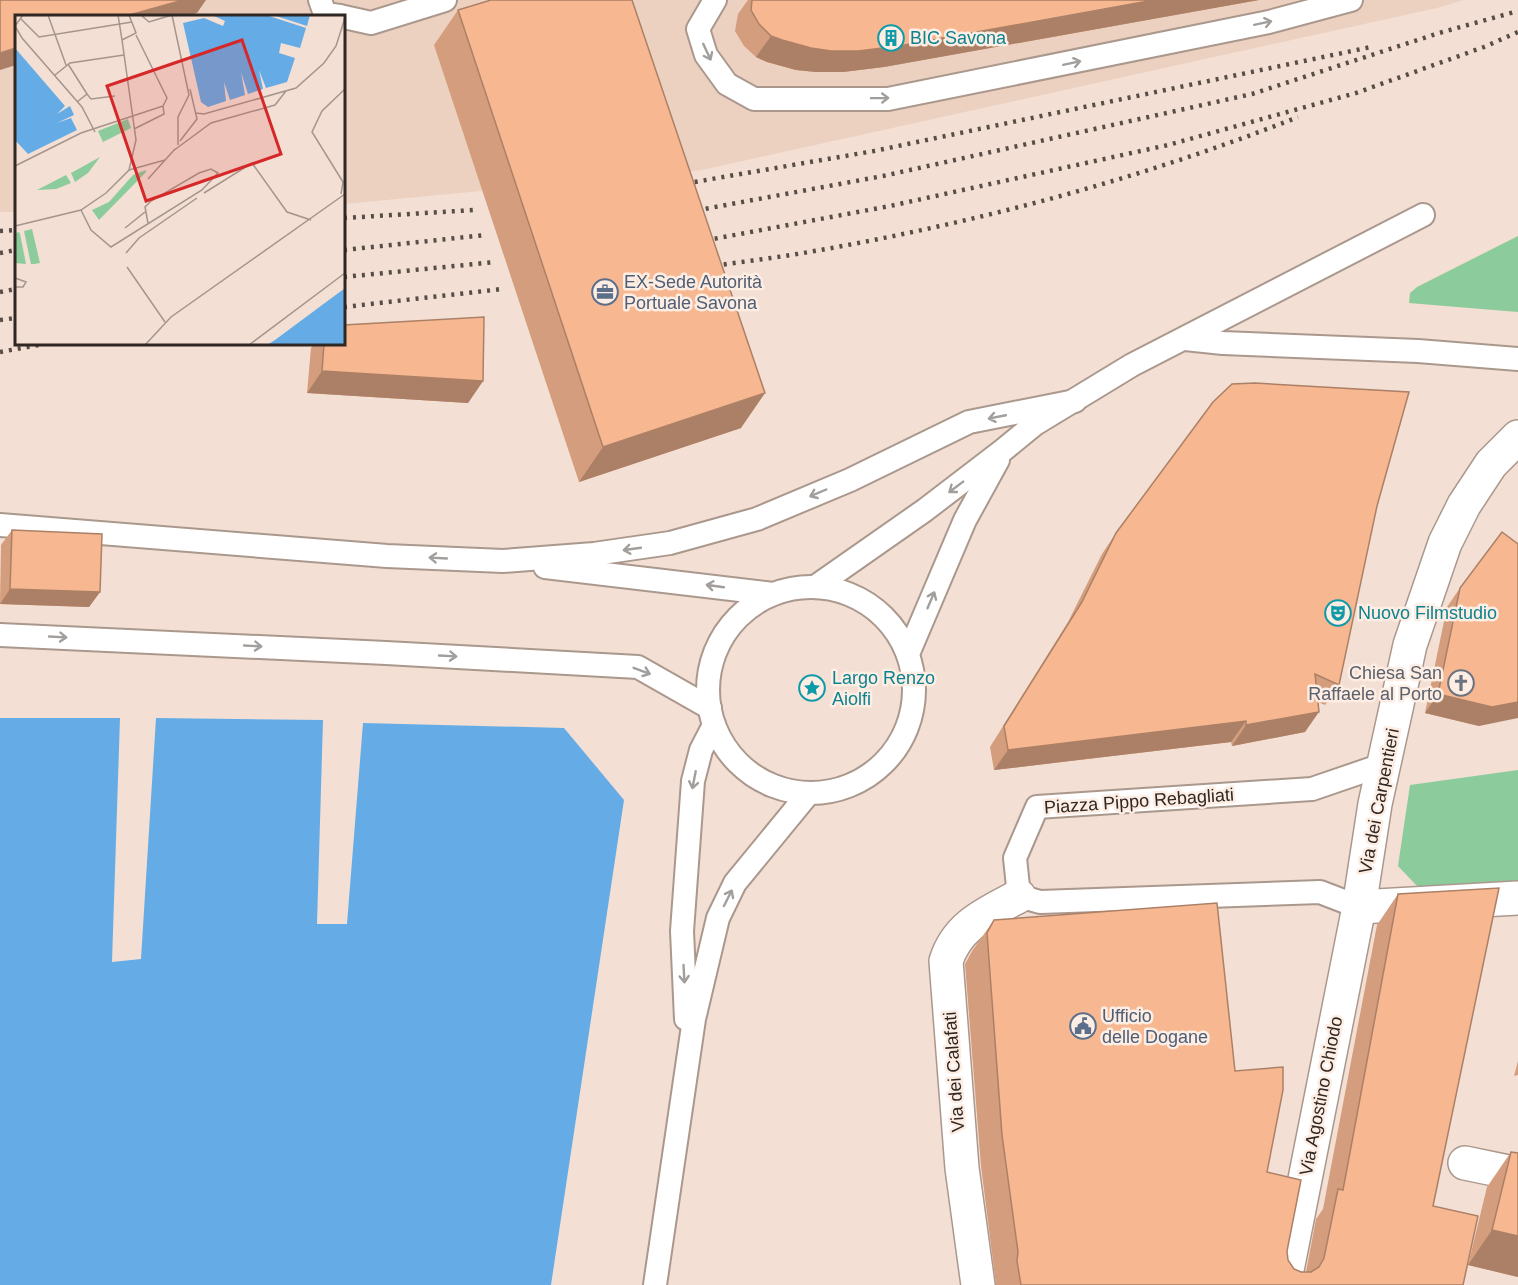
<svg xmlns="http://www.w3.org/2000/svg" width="1518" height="1285" font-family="Arial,sans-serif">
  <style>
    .built { fill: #ecd1c1 }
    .green { fill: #8ccb9c }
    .water { fill: #65ace7 }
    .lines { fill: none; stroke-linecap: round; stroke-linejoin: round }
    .lane-casing { stroke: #ab988d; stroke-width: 26 }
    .street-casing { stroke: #ab988d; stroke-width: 36 }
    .lane { stroke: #fff; stroke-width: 22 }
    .street { stroke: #fff; stroke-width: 33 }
    .rail { stroke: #574d47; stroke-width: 4.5; stroke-dasharray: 3 6; stroke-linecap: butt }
    .wall { fill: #d49d7d }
    .shaded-wall { fill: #ac8066 }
    .building { fill: #f6b791; stroke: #ac8066; stroke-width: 1.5 }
    .oneway { stroke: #a19e9c }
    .labels { text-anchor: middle; stroke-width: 5; stroke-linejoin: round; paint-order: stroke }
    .culture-label { font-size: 18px; fill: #0d838f; stroke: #fdede3; text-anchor: start }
    .service-label { font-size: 18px; fill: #4e5e75; stroke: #fdede3; text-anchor: start }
    .worship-label { font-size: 18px; fill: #5b616d; stroke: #fdede3; text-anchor: end }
    .street-label { font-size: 18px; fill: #2f2723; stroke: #fdede3 }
    .inset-road { fill: none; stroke: #a5958d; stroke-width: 1.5 }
    .view { fill: #d62828; fill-opacity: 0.15; stroke: #d62828; stroke-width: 3 }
    .inset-edge { fill: none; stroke: #2f2723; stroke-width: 3 }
  </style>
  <rect width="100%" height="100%" fill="#f3dfd3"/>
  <!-- built -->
  <polygon class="built" points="0,0 1464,0 1437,8 702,170 344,204 344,16 16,16 16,212 0,212"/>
  <!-- green -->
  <g class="green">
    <polygon points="1518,236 1518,312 1409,303 1410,293 1417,287"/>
    <polygon points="1518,770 1518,881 1418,887 1398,866 1410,785"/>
  </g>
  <!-- water -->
  <polygon class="water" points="0,718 120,718 112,962 141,959 156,718 323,720 317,924 347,924 363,723 564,728 624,800 551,1285 0,1285"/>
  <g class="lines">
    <!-- lane casing -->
    <g class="lane-casing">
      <g id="lane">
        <polyline points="320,0 325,14 340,16"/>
        <polyline points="715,0 698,29 706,55 727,84 754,99 888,99 1269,22 1351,0"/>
        <polyline points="344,17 371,23 445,0"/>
        <polyline points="1185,339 1223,343 1418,351 1518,359"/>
        <polyline points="0,525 387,556 503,561 594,554 670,543 757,519 850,480 969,422 1075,401"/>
        <polyline points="545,567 773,594"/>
        <polyline points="815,587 925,510 1002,451 1035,424 1132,365 1423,215"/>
        <circle cx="811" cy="690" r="103"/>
        <polyline points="0,635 386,653 638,667 710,708"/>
        <polyline points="908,654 965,520 998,460"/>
        <polyline points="1359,907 1320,892 1040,902 1019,896 1015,858 1037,807 1312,789 1385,764"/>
        <polyline points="686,1019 682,931 693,781 701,750 714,725"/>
        <polyline points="655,1285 694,1019 718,918 735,883 808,794"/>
      </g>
    </g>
    <!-- street casing -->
    <g class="street-casing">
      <g id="street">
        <polyline points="1359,907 1518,898"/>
        <polyline points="1465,1163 1518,1174"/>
        <path d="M978 1285 962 1168 946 961C958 924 988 913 1019 896"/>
        <polyline points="1284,1285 1359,907 1375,804 1410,645 1445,543 1464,505 1491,464 1518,437"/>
      </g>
    </g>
    <!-- lane -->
    <use href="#lane" class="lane"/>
    <!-- street -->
    <use href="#street" class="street"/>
    <!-- rail -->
    <g class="rail">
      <polyline points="677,185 874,151 1371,47"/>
      <polyline points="688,212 883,176 1252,94 1439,33 1518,11"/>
      <polyline points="344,218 474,210"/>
      <polyline points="0,231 16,230"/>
      <polyline points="697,242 890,206 1168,145 1356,93 1484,47 1518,32"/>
      <polyline points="344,250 485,235"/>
      <polyline points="0,253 16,250"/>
      <path d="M706 267C740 262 775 258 809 252 976 223 1141 179 1298 117"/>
      <polyline points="344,277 495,262"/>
      <polyline points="0,292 16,289"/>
      <polyline points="344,307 502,289"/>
      <polyline points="0,320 16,318"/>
      <polyline points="0,352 44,344"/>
    </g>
  </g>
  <!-- wall -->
  <g class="wall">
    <polygon points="748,0 1259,0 884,67 843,72 816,72 796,70 767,62 756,57 744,46 735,31 738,14"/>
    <polygon points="458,10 741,428 579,482 434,45"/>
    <polygon points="314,344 344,344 483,381 468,403 307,393 311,348"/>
    <polygon points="1377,506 1339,685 1325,705 1318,702 1305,732 1232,746 1231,742 994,770 990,747 1068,622 1102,554 1116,533"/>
    <polygon points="12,530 100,592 89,607 0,604 1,545"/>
    <polygon points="1460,588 1479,726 1425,713 1447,607"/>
    <polygon points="1398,894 1433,1206 1463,1285 996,1285 981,1166 965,964 972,951 994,920 1235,1071 1267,1172 1287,1251 1288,1260 1294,1269 1301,1272 1306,1272 1316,1219 1323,1209 1377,925"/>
    <polygon points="1518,1061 1518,1075 1514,1076"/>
    <polygon points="1511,1152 1518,1277 1468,1265 1487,1187"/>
  </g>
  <!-- shaded-wall -->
  <g class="shaded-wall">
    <polygon points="183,0 206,0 197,13 185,16 126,16"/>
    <polygon points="1154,0 1259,0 884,67 843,72 816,72 796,70 767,62 756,57 771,36"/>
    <polygon points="16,48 16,65 0,70 0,53"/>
    <polygon points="322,371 483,381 468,403 307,393"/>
    <polygon points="765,393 741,428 579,482 603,447"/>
    <polygon points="10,589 100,592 89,607 0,604"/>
    <polygon points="1438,694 1518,702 1518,718 1479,726 1425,713"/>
    <polygon points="1319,712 1305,732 1232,746 1246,725"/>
    <polygon points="1246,721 1231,742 994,770 1008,750"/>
    <polygon points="1492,1230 1518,1236 1518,1277 1468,1265"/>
  </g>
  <!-- building -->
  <g class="building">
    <polygon points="0,0 183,0 126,16 16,16 16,48 0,53"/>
    <polygon points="491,0 632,0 765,393 603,447 458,10"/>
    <polygon points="752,0 1154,0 899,46 858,51 831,51 811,48 782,40 771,36 759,24 751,10"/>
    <polygon points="484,317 483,381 322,371 324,344 344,344 344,325"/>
    <polygon points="1255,383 1409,392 1377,506 1339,685 1315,674 1319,712 1246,725 1246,721 1008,750 1004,726 1082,602 1116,533 1213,402 1232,384"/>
    <polygon points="12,530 102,534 100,592 10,589"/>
    <polygon points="1502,532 1518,544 1518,702 1492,707 1438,694 1460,588"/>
    <polygon points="1499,888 1433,1206 1478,1216 1463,1285 1021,1285 1017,1261 1018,1252 1002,1135 987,933 994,920 1217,903 1235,1071 1283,1067 1283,1090 1267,1172 1301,1180 1287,1251 1288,1260 1294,1269 1301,1272 1311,1272 1319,1267 1324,1258 1338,1189 1343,1190 1398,894"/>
    <polygon points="1511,1152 1518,1153 1518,1236 1492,1230"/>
  </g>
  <!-- one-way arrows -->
  <defs><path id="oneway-shaft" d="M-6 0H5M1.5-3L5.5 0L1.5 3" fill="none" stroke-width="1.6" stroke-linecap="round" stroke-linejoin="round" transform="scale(1.5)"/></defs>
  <g class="oneway">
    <use href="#oneway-shaft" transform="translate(1263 23) rotate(-12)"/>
    <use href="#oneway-shaft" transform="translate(707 52) rotate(65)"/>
    <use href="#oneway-shaft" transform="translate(1072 63) rotate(-12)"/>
    <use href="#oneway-shaft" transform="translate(880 98) rotate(-1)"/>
    <use href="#oneway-shaft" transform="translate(997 417) rotate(169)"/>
    <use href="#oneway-shaft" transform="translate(956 487) rotate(143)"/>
    <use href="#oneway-shaft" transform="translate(818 493) rotate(157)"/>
    <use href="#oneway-shaft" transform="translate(632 549) rotate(172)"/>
    <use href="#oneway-shaft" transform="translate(438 558) rotate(-177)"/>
    <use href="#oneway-shaft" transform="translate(715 586) rotate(-172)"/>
    <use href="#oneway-shaft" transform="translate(931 600) rotate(-67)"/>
    <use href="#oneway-shaft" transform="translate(58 637) rotate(3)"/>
    <use href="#oneway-shaft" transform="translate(253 646) rotate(3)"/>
    <use href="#oneway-shaft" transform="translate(448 656) rotate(3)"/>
    <use href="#oneway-shaft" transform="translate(642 671) rotate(21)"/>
    <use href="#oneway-shaft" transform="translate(694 780) rotate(101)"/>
    <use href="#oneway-shaft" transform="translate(728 898) rotate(-63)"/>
    <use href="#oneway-shaft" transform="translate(684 974) rotate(87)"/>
  </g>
  <!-- icons -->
  <defs>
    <g id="building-ring" transform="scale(1.35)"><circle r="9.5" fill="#fdede3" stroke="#0f9aa8" stroke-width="1.5"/><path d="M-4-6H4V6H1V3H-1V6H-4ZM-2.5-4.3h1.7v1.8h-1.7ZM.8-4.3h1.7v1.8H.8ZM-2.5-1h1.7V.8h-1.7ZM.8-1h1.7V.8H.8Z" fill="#0f9aa8"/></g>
    <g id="office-ring" transform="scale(1.35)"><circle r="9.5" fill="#fdede3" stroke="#5c6f8a" stroke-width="1.5"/><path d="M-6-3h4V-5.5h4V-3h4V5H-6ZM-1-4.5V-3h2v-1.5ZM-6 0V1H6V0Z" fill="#5c6f8a"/></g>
    <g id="theatre-ring" transform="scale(1.35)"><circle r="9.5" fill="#fdede3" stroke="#0f9aa8" stroke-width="1.5"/><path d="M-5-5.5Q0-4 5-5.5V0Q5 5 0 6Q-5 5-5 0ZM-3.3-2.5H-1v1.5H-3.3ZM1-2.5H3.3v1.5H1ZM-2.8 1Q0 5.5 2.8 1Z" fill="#0f9aa8"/></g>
    <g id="church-ring" transform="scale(1.35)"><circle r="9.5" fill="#fdede3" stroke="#6b7280" stroke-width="1.5"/><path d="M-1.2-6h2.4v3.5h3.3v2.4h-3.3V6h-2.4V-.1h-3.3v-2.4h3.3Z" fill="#6b7280"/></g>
    <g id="sight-ring" transform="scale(1.35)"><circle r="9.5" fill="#fdede3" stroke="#0f9aa8" stroke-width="1.5"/><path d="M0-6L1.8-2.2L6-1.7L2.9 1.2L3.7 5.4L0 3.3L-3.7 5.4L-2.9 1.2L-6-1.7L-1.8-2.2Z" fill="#0f9aa8"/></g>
    <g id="civic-ring" transform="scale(1.35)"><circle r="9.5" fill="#fdede3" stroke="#5c6f8a" stroke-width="1.5"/><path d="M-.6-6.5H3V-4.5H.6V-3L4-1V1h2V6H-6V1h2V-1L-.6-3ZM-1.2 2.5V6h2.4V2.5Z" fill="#5c6f8a"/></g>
  </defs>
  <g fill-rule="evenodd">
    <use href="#building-ring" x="891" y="38"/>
    <use href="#office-ring" x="605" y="292"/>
    <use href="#theatre-ring" x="1338" y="613"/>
    <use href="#church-ring" x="1461" y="683"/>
    <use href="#sight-ring" x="812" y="688"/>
    <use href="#civic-ring" x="1083" y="1026"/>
  </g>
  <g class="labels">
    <!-- culture labels -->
    <g class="culture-label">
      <text x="910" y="44">BIC Savona</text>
      <text x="1358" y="619">Nuovo Filmstudio</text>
      <text x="832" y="684">Largo Renzo<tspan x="832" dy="21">Aiolfi</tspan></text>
    </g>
    <!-- service labels -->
    <g class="service-label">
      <text x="624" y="288">EX-Sede Autorità<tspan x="624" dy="21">Portuale Savona</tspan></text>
      <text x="1102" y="1022">Ufficio<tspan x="1102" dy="21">delle Dogane</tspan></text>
    </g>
    <!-- worship labels -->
    <g class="worship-label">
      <text x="1442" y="679">Chiesa San<tspan x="1442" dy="21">Raffaele al Porto</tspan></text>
    </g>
    <!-- street labels -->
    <g class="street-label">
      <text transform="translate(1139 801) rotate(-4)" y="6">Piazza Pippo Rebagliati</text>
      <text transform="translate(1379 801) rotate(-79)" y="6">Via dei Carpentieri</text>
      <text transform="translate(954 1072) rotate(-94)" y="6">Via dei Calafati</text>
      <text transform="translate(1321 1096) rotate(-79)" y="6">Via Agostino Chiodo</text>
    </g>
  </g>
  <!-- overview -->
  <g transform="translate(15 15)">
    <rect width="330" height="330" fill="#f3dfd3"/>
    <path d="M113 104 116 113 88 127 83 116ZM85 142 73 158 60 167 56 158ZM131 155V157L84 205 77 195 94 187 118 160ZM51 160 56 168 41 174 22 175ZM17 214 25 248 19 249H16L9 216ZM4 217 5 219 11 249 0 248V218Z" fill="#8ccb9c"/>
    <path d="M197 0H251L291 13 285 33 266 28 264 38 280 43 272 67 251 73 244 55 248 74 233 79 226 57 230 80 215 85 209 67 211 86 193 92 186 87 168 8 189 3 208 11 210 6ZM258 0H295L292 11ZM0 33 50 91 42 99 55 91 59 100 42 108 56 103 62 115 13 139 0 125ZM330 273V330H252L260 325Z" fill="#65ace7"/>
    <path d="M330 270V273L249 330 251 327Z" fill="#f3dfd3"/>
    <path class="inset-road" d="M8 0 0 11 7 23 67 92 80 117M33 0 51 50M103 0 107 25M126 0 134 7 157 0 174 80 163 102V130M6 4 24 22 117 7M121 20 152 83 148 91M53 49 72 79M40 60 55 48 109 40M62 87 72 79 76 84 100 81M181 98 189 99 281 73 309 48 321 31 330 3M165 126 182 104 175 74M158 136 196 108 260 90 271 76M0 151 66 118 148 91 149 99 119 114M114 155 150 145M133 164 160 134M189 178 237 148 272 197 296 205M326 179 328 167 297 117 307 96 330 74M66 195 76 215 96 232 187 175 203 158 196 154 184 158 136 186 130 192 133 208M0 211 66 195 91 178 114 155 121 125 107 25 121 18 114 0M110 213 130 197M111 238 124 223 182 183M112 252 150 307M0 263 11 267 8 272H0M130 330 156 302 330 179M234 330 330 258"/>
    <path class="view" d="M227 25 266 139 131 186 92 71Z"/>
    <rect width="330" height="330" class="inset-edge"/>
  </g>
</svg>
